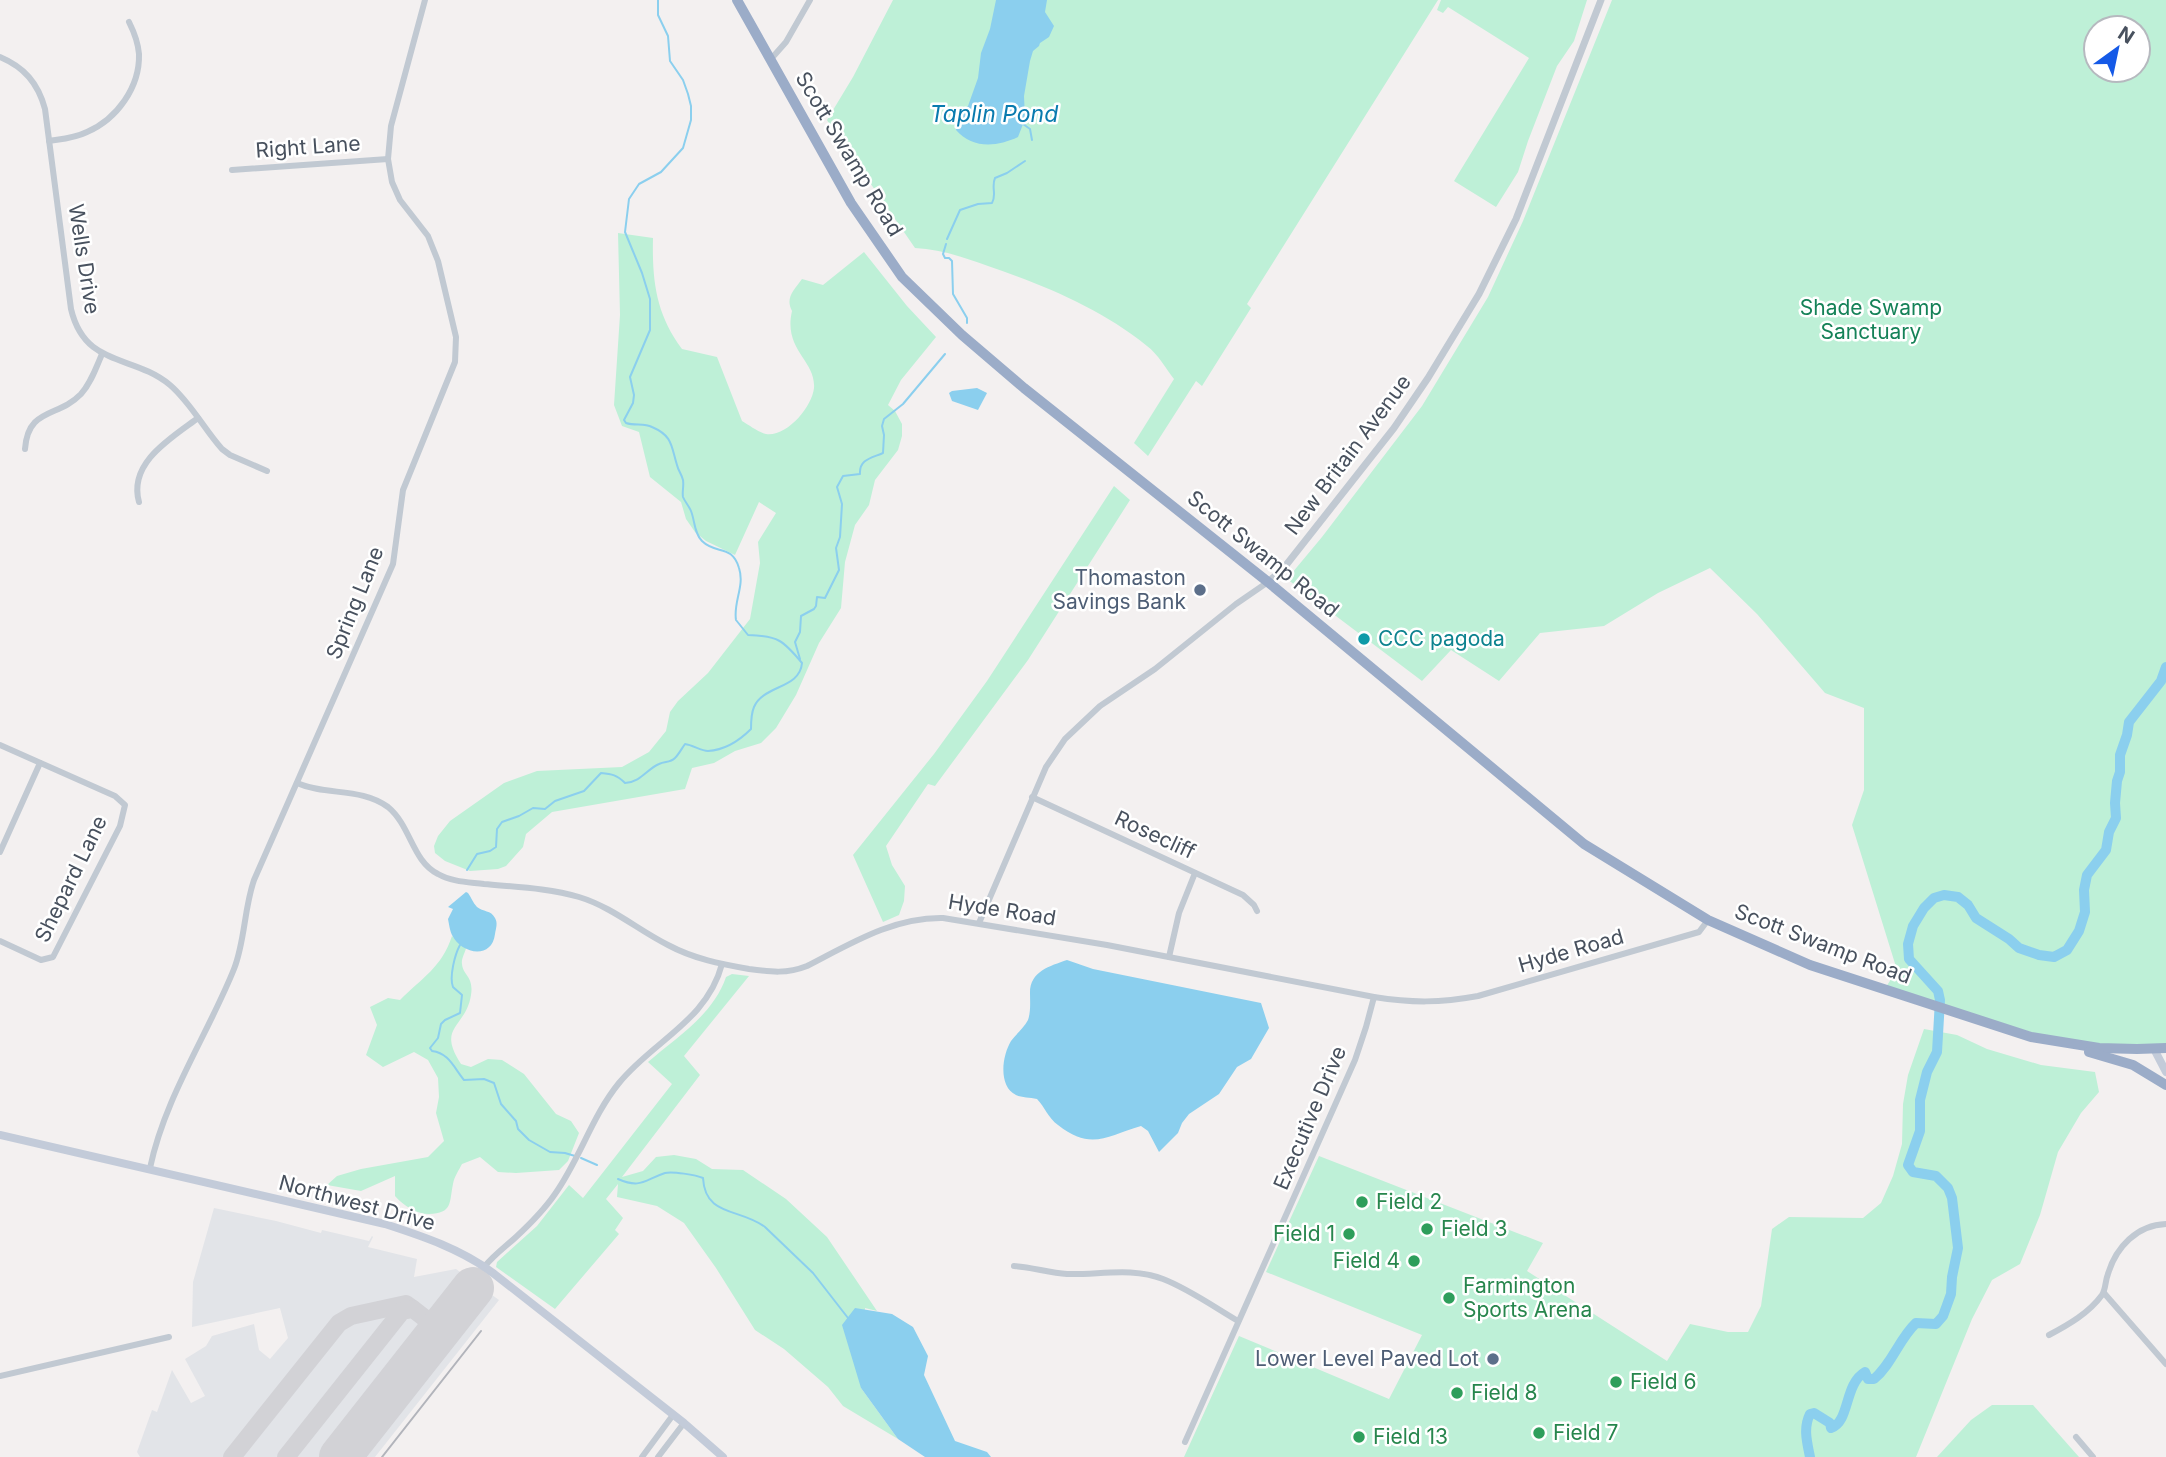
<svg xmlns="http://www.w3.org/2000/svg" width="2166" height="1457" font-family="Inter,sans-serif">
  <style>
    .airport { fill: #e2e4e8 }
    .green { fill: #bef0d7; fill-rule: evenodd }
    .water { fill: #8bcfee }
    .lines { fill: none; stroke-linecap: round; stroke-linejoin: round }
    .stream { stroke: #8bcfee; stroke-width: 2 }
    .river { stroke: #8bcfee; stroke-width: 10 }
    .taxiway { stroke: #d2d2d6; stroke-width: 18 }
    .runway { stroke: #d2d2d6; stroke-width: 42 }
    .minor { stroke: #c1c9d2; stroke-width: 6 }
    .tertiary { stroke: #c1c9d2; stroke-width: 7 }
    .secondary { stroke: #c3cbd9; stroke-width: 8 }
    .trunk { stroke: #9bacc8; stroke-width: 10 }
    .rail { stroke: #b2b4bb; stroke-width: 2 }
    .service-dot { fill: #5c6f8a; stroke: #fff; stroke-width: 2.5 }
    .culture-dot { fill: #0f9aa8; stroke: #fff; stroke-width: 2.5 }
    .leisure-dot { fill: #2e9e5b; stroke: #fff; stroke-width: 2.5 }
    .labels { text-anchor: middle; stroke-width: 5; stroke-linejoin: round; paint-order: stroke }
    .street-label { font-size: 21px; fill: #48515e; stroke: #fff }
    .park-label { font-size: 21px; fill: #158258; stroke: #fff }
    .service-label { font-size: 21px; fill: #4e5e75; stroke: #fff; text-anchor: end }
    .culture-label { font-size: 21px; fill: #0d838f; stroke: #fff; text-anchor: start }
    .leisure-label { font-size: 21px; fill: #27864d; stroke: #fff; text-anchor: start }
    .water-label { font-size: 23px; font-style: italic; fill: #097baf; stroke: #fff }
  </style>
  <rect width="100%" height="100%" fill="#f3f0f0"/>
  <!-- airport -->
  <polygon class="airport" points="214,1208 276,1221 321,1233 322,1230 369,1241 372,1236 373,1237 368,1247 417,1259 414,1277 456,1269 499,1300 375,1457 140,1457 137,1452 152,1410 157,1412 172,1370 191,1403 205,1396 185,1359 206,1346 212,1336 254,1324 259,1350 270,1359 288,1338 280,1308 192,1327 193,1282"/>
  <!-- green -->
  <g class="green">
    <path d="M893 0H1438L1247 304 1251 308 1202 386 1196 381 1148 456 1134 443 1174 379C1166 369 1158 354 1147 346 1100 308 1045 286 988 266 965 258 941 249 915 248L855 161 852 167 827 120 853 77Z"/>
    <polygon points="1441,0 1587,0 1574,41 1557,66 1528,141 1518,172 1496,207 1454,181 1529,58 1448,7 1443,13 1437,10"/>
    <path d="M1612 0H2166V1048L2076 1045 1884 990 1897 970 1852 825 1864 790V708L1825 693 1757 614 1710 568 1658 593 1604 626 1540 633 1499 681 1451 650 1422 681 1287 579 1322 537 1422 406 1488 297 1523 221ZM2096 28H2138V70H2096Z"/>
    <path d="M618 233 653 238C652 281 656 314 682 349L717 357 742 421C749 425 758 432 766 434 787 437 812 407 814 388 816 360 783 350 792 311 785 298 794 290 802 279L823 285 864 252 907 306 936 337 901 380 888 405 895 411 902 424V436L898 450 875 480 869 505 855 525 845 562 841 608 819 643 796 695 776 728 761 743 735 751 714 763 692 768 685 789 552 812 526 834 523 847 506 866 498 869 470 871 445 861 435 853 434 846 438 836 450 821 504 783 537 771 622 767 649 752 666 731 670 712 678 701 708 673 750 619 760 563 758 542 776 513 759 502 735 555 706 541 695 532 686 519 681 502 650 477 639 432 622 426 614 405 620 315Z"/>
    <polygon points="1114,486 1130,500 1028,660 935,786 928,784 886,846 892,865 905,886 904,901 899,915 883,922 853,855 934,754 987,681"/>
    <path d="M452 936 466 948C465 953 461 959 462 964 463 976 474 976 471 995 466 1028 436 1026 461 1064L471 1067 488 1059 502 1060 524 1074 556 1114 571 1121 579 1133 568 1161 559 1170 516 1173 498 1172 480 1157 462 1164C459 1170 454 1177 453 1184 449 1203 453 1213 429 1214 416 1214 404 1206 395 1196V1176L361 1191 327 1185 337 1176 361 1169 428 1157 444 1141 436 1113 439 1097 438 1078 428 1060 414 1052 383 1067 366 1055 377 1025 370 1007 388 998 400 1000C422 978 442 967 452 936Z"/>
    <path d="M732 974 749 976 684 1056 700 1075 622 1177 643 1171 656 1157 674 1155 696 1159 712 1169 743 1170 786 1199 827 1237 877 1311 865 1308 861 1388 898 1439 843 1406 828 1387 784 1349 755 1330 716 1268 684 1223 657 1206 617 1197 618 1184 606 1199 623 1218 615 1230 619 1234 555 1309 496 1267 497 1262 537 1226 569 1185 583 1198 672 1084 648 1062C677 1037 713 1015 726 977Z"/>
    <polygon points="1924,1029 1957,1035 1987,1049 2041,1065 2095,1072 2099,1092 2081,1113 2058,1152 2040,1215 2020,1264 1992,1280 1972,1319 1916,1457 1184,1457 1239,1336 1389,1399 1422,1335 1266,1272 1319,1156 1543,1243 1527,1271 1667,1361 1690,1324 1728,1332 1748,1332 1761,1306 1772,1229 1789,1217 1863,1218 1881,1203 1893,1176 1902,1144 1903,1104 1908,1075"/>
    <polygon points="1992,1405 2033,1405 2079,1457 1937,1457 1971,1420"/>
  </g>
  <!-- water -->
  <g class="water">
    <path d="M996 0H1047L1045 12 1054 26 1049 37 1040 43 1039 46 1033 51 1030 61 1024 96 1025 119 1018 137C997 147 972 149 956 130L957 121 961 112 968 106 978 78 981 53 990 29Z"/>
    <polygon points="977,388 987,393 978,410 952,401 949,393 952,391"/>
    <path d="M466 892 468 893C471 897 473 903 477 907 483 912 491 910 495 918 498 923 496 928 495 934 492 960 461 954 452 935 450 931 449 924 448 919L453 909 448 907Z"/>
    <path d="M1067 960 1093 969 1261 1003 1269 1028 1251 1059 1237 1067 1219 1094 1189 1114 1182 1123 1178 1133 1159 1152 1148 1131 1141 1126C1107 1136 1091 1151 1058 1125 1048 1118 1045 1107 1037 1099 1030 1097 1022 1098 1016 1095 998 1086 1002 1056 1011 1041 1016 1034 1024 1028 1028 1020 1031 1011 1030 1002 1030 993 1030 971 1050 966 1067 960Z"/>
    <polygon points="855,1308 892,1314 913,1327 928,1356 924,1375 955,1441 987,1452 991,1457 925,1457 898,1439 861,1388 842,1325"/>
  </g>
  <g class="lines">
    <!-- stream -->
    <g class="stream">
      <polyline points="1023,124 1030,129 1032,140"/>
      <path d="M947 239 960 210 978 204 992 203C997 195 991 187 995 178L1007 173 1025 161"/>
      <polyline points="946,244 943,254 945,258 949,258 952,261 953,294 967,318 967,323"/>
      <path d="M800 659 795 642 800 632 801 616 814 609 816 606 817 597 825 598 839 570 836 548 840 537 842 504 837 487 843 476 860 474C859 459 872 458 883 453L884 435 882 426 884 419 903 404 945 354"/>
      <path d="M467 870 477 854 490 851 496 847 497 829 502 822 519 816 533 808 545 809 555 801 584 791 601 773C612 774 617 775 625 783 641 782 647 769 659 764 665 761 670 763 675 758 679 754 682 748 685 744 693 745 701 751 708 751 725 750 739 741 751 729 751 722 751 714 754 707 763 685 800 689 802 663 783 640 778 636 748 635L736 620C733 602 745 586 739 568 732 544 716 555 702 541 694 533 695 521 691 511 689 506 685 502 683 497 682 492 684 486 683 480 682 475 678 470 677 465 671 446 673 436 652 427 644 423 635 426 626 423L624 420 633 403 634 395 630 377 650 330V299L642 273 625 232 629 199 639 184 661 172 683 148 691 120V106L688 94 683 80 670 61 668 36 658 15V0"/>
      <path d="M460 945C455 954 449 977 453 987 455 989 460 993 462 995L460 1013 445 1020 441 1024 438 1038 430 1048 432 1051C449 1053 454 1068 464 1080L484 1079 494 1083 501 1104 516 1121 518 1129 529 1140 550 1152 565 1153 575 1156"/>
      <polyline points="581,1158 597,1165"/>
      <path d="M618 1179C641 1189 644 1180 665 1173 672 1171 696 1175 703 1178 705 1217 740 1208 765 1227L813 1273 848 1318"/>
    </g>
    <!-- river -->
    <path class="river" d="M1810 1457C1807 1442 1803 1428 1810 1414L1814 1413 1830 1423 1831 1428C1850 1422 1844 1384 1865 1372L1868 1379H1874C1892 1364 1899 1339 1916 1323L1936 1324 1943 1316 1951 1294 1952 1277 1958 1248 1952 1198 1948 1188 1936 1176 1913 1172 1908 1165 1920 1131V1100L1927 1072 1937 1052 1940 1000 1938 991 1909 959 1908 944 1913 926 1924 908 1934 898 1944 895 1958 897 1968 905 1976 918 2009 939 2019 948 2039 955 2054 957 2067 950 2079 931 2085 912 2084 890 2087 875 2106 850 2109 832 2116 818 2115 803 2117 781 2120 772V755L2127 735 2129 722 2161 681 2166 667"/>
    <!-- taxiway -->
    <g class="taxiway">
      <polyline points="232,1457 339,1323 351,1316 406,1304 413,1309"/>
      <polyline points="286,1457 402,1311 413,1309 440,1330"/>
    </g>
    <!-- runway -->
    <polyline class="runway" points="340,1457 473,1288"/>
    <!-- minor -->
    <g class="minor">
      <path d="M0 57C24 67 38 83 45 109L71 309C85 368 133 354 170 385 191 403 204 429 222 449L230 455 267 471"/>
      <polyline points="771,59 786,42 810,0"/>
      <path d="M49 141C62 139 75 138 87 132 117 119 140 87 139 54 138 42 134 32 129 22"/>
      <polyline points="232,170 388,159"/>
      <path d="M25 449C28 407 58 418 81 394 91 383 96 368 102 354"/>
      <path d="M139 502C128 463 171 438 198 418"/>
      <polyline points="0,745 115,796 125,805 120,826 53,957 41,960 0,941"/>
      <path d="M297 783C326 796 361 787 388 807 411 826 412 861 438 874 452 882 469 882 484 884 516 887 549 888 579 897 612 907 638 930 668 945 694 959 721 964 749 969 771 972 787 974 807 966 850 944 893 917 943 918L1107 945 1374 997C1412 1003 1440 1003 1478 996L1699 932 1708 920"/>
      <polyline points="1032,797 1243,895 1254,905 1257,911"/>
      <polyline points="0,852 40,763"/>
      <polyline points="979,923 1046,767 1065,739 1100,706 1155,669 1236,604 1268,582"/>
      <polyline points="1169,957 1179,913 1195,873"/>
      <path d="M150 1168C165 1097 207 1036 234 969 245 941 244 909 254 880L393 564 403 490 455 362 456 337 438 261 428 236 400 200 392 182 388 159 391 126 425 0"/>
      <path d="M485 1266C494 1255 505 1247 516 1237 530 1224 544 1210 555 1194 580 1159 592 1116 619 1083 653 1041 707 1021 722 964"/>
      <path d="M1014 1266C1032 1267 1049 1273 1067 1274 1099 1275 1132 1267 1163 1279 1189 1289 1214 1307 1238 1321"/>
      <polyline points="2104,1293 2166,1364"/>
      <path d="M2049 1335C2068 1325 2089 1313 2102 1295 2106 1289 2105 1281 2108 1274 2116 1247 2137 1225 2166 1224"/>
      <polyline points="0,1376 169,1337"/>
      <polyline points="2076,1437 2093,1457"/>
      <polyline points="1185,1442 1355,1060 1366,1027 1374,997"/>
      <polyline points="642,1457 673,1415"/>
      <polyline points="658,1457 684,1423"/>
    </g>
    <!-- tertiary -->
    <polyline class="tertiary" points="1268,582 1283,569 1394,428 1428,378 1479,294 1516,219 1601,0"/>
    <!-- secondary -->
    <g class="secondary">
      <polyline points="2154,1049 2166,1072"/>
      <path d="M0 1135 385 1224C422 1236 461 1249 493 1273L684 1423 723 1457"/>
    </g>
    <!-- trunk -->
    <g class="trunk">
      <polyline points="737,0 851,203 902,277 962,335 1024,388 1268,582 1584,844 1708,920 1810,965 2031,1037 2099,1048 2137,1049 2166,1048"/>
      <polyline points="2089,1052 2133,1065 2166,1085"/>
    </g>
    <!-- rail -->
    <polyline class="rail" points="382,1457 481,1331"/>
  </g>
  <!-- markers -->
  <g class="service-dot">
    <circle cx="1200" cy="590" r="7"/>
    <circle cx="1493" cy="1359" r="7"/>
  </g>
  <circle class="culture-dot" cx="1364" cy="639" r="7"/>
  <g class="leisure-dot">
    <circle cx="1362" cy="1202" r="7"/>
    <circle cx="1427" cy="1229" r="7"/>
    <circle cx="1349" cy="1234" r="7"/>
    <circle cx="1414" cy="1261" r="7"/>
    <circle cx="1449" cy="1298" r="7"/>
    <circle cx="1616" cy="1382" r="7"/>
    <circle cx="1457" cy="1393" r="7"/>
    <circle cx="1539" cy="1433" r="7"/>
    <circle cx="1359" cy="1437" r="7"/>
  </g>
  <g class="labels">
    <!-- street labels -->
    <g class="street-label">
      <text transform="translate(308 147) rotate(-4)" y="7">Right Lane</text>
      <text transform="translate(849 154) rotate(59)" y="7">Scott Swamp Road</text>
      <text transform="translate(84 259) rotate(81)" y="7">Wells Drive</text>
      <text transform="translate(1348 455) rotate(-53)" y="7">New Britain Avenue</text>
      <text transform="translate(1263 554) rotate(39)" y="7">Scott Swamp Road</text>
      <text transform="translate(355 603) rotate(-68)" y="7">Spring Lane</text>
      <text transform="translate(1155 835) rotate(25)" y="7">Rosecliff</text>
      <text transform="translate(71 879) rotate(-64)" y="7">Shepard Lane</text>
      <text transform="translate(1002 910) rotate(9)" y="7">Hyde Road</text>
      <text transform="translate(1823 944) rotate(21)" y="7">Scott Swamp Road</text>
      <text transform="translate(1571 951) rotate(-16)" y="7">Hyde Road</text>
      <text transform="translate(1310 1118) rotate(-67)" y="7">Executive Drive</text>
      <text transform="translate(357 1203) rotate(15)" y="7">Northwest Drive</text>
    </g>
    <!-- park labels -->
    <g class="park-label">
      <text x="1871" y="315">Shade Swamp<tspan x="1871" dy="24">Sanctuary</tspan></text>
    </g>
    <!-- service labels -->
    <g class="service-label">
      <text x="1186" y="585">Thomaston<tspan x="1186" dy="24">Savings Bank</tspan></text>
      <text x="1479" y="1366">Lower Level Paved Lot</text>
    </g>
    <!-- culture labels -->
    <g class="culture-label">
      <text x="1378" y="646">CCC pagoda</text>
    </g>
    <!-- leisure labels -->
    <g class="leisure-label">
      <text x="1376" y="1209">Field 2</text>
      <text x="1441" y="1236">Field 3</text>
      <text x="1335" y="1241" text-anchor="end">Field 1</text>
      <text x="1400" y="1268" text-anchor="end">Field 4</text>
      <text x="1463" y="1293">Farmington<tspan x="1463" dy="24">Sports Arena</tspan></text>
      <text x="1630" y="1389">Field 6</text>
      <text x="1471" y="1400">Field 8</text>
      <text x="1553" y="1440">Field 7</text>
      <text x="1373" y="1444">Field 13</text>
    </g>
    <!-- water labels -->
    <g class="water-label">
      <text x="994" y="122">Taplin Pond</text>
    </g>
  </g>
  <!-- north arrow -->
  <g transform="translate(2117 49) rotate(33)"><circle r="33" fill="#ffffff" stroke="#b6b9bf" stroke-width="2"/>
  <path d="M0-5L12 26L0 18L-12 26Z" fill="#155ae7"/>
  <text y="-10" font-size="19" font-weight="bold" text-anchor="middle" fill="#48515e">N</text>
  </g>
</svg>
